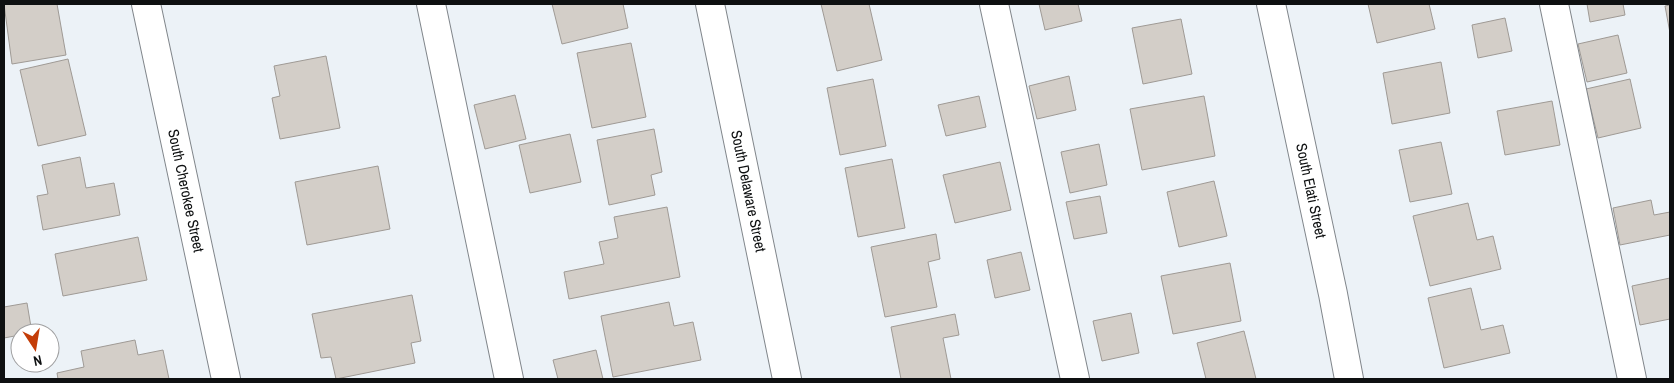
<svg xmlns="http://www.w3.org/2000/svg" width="1674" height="383" font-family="'Archivo Narrow',sans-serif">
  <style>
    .building { fill: #d3cec8; stroke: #9f9a95 }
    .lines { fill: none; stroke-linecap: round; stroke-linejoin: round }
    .minor-casing { stroke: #81868b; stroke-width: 30 }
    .minor { stroke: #fff; stroke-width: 28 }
    .labels { text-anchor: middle; stroke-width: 5; stroke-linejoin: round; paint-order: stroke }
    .street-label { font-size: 15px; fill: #0e1011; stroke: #fff }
  </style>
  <rect width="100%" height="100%" fill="#ecf2f7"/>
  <!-- building -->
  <g class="building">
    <polygon points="4,4 57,4 66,55 12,64"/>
    <polygon points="552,4 623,4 628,28 562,44"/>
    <polygon points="821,4 869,4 882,60 837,71"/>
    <polygon points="1039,4 1078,4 1082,21 1045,30"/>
    <polygon points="1368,4 1429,4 1435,29 1377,43"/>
    <polygon points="1587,4 1623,4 1625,15 1590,22"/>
    <polygon points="1670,5 1670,33 1665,6"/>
    <polygon points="1505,18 1512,51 1478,58 1472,25"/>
    <polygon points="1181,19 1192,74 1143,84 1132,28"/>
    <polygon points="1618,35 1627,73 1587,82 1578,44"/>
    <polygon points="631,43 646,117 592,128 577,53"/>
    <polygon points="326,56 340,128 280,139 272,98 280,96 274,66"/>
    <polygon points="68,59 86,135 38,146 20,70"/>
    <polygon points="1441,62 1450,113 1392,124 1383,73"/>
    <polygon points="1069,76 1076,110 1037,119 1029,86"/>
    <polygon points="873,79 886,146 840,155 827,88"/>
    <polygon points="1630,79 1641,128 1598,138 1586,89"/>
    <polygon points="515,95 526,139 485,149 474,105"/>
    <polygon points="979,96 986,127 946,136 938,105"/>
    <polygon points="1204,96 1215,156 1142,170 1130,109"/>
    <polygon points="1552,101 1560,145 1505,155 1497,111"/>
    <polygon points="654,129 662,172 651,175 655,195 609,205 597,140"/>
    <polygon points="570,134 581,182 530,193 519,145"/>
    <polygon points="1441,142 1452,194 1410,202 1399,150"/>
    <polygon points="1099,144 1107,185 1070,193 1061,152"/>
    <polygon points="80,157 86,188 114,183 120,215 43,230 37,196 48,194 42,165"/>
    <polygon points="892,159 905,228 858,237 845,168"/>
    <polygon points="1000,162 1011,210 955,223 943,175"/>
    <polygon points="378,166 390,229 307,245 295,182"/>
    <polygon points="1214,181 1227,236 1179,247 1167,192"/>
    <polygon points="1100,196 1107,233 1074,239 1066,202"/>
    <polygon points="1651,200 1654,215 1670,212 1670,235 1620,245 1613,208"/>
    <polygon points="1468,203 1477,240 1493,236 1501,269 1430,286 1413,216"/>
    <polygon points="667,207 680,277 569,299 564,272 604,264 599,242 618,238 614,217"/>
    <polygon points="936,234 940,259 928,262 937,307 885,317 871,247"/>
    <polygon points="138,237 147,280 63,296 55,254"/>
    <polygon points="1021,252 1030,290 995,298 987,260"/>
    <polygon points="1230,263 1241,321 1173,334 1161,276"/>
    <polygon points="1670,278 1670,319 1640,325 1632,286"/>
    <polygon points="1471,288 1481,330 1503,325 1510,353 1444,368 1428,298"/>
    <polygon points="412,295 421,341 411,343 415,363 336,379 331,357 321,358 312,314"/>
    <polygon points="669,302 674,326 693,322 701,360 613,377 601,316"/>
    <polygon points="27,303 32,333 20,333 20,335 4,338 4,307"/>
    <polygon points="1131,313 1139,353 1102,361 1093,321"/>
    <polygon points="955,314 959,335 943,338 951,379 901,379 891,327"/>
    <polygon points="1244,331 1256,379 1206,379 1197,343"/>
    <polygon points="135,340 138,355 163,350 169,379 58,379 57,373 84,367 81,351"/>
    <polygon points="596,350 603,379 558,379 553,360"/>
  </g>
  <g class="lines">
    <!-- minor casing -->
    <g class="minor-casing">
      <g id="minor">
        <path id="s1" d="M146 4 226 379"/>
        <polyline points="431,4 509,379"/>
        <path id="s2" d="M710 4 787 379"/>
        <polyline points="994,4 1075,379"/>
        <path id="s3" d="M1271 4 1333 294 1349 379"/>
        <polyline points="1554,4 1632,379"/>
      </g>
    </g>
    <!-- minor -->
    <use href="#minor" class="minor"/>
  </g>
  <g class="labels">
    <!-- street labels -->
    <g class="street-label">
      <text dy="5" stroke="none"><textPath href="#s3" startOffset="191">South Elati Street</textPath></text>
      <text dy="5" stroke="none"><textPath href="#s1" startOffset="191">South Cherokee Street</textPath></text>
      <text dy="5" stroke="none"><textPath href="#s2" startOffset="191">South Delaware Street</textPath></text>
    </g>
  </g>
  <!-- border -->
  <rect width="1674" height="383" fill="none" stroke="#0e1011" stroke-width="10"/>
  <!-- north arrow -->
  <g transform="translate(35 348) rotate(168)"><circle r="24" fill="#ffffff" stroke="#9f9fa0"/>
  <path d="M0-4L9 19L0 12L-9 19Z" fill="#c43d08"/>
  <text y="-8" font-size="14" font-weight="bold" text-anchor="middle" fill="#0e1011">N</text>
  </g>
</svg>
